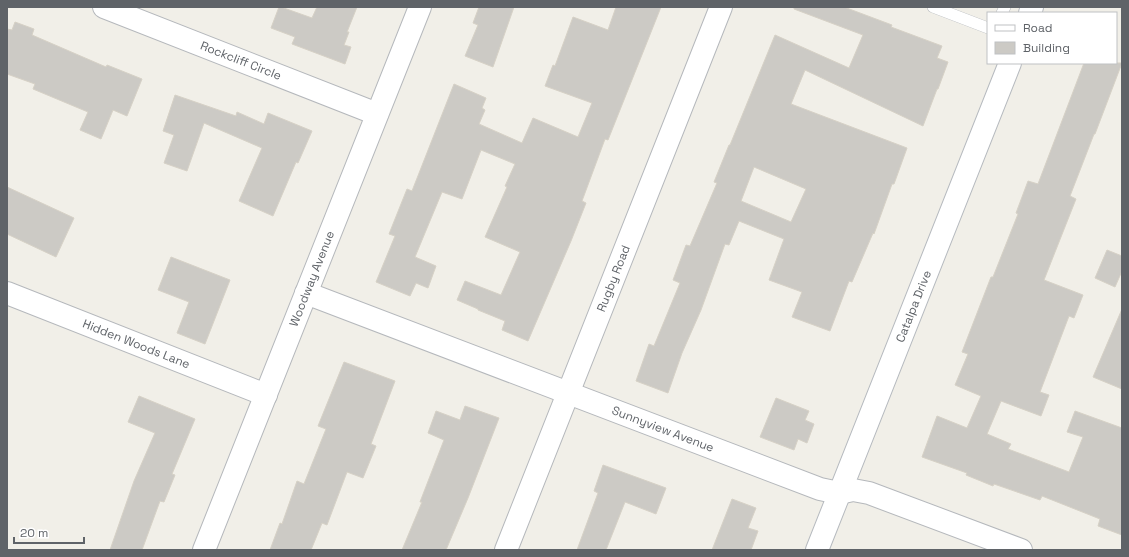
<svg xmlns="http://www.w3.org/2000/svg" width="1129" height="557" font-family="'Space Grotesk',sans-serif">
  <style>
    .building { fill: #cccac5; stroke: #d6d1c6; fill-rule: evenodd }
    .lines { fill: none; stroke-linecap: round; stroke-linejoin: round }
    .lane-casing { stroke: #b5b8bc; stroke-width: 12 }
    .street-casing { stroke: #b5b8bc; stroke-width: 24 }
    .secondary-casing { stroke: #b6babf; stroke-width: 24 }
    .lane { stroke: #fff; stroke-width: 11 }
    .street { stroke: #fff; stroke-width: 22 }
    .secondary { stroke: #fff; stroke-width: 22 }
    .labels { text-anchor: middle; stroke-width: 4; stroke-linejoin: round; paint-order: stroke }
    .street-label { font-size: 12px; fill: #5f6368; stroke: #fff }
  </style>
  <rect width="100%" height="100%" fill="#f1efe8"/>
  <!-- building -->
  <g class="building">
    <polygon points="279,7 281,7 312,18 317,7 357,7 347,32 349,32 344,45 351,47 345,64 292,44 295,37 271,28"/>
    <polygon points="479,7 514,7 493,67 465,56 478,25 473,23"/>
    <polygon points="616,7 661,7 608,140 605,139 582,201 586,203 571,241 528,341 502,330 505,321 478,310 478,309 457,300 465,281 501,295 520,252 485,237 507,187 505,186 515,164 481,150 462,199 442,192 415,257 436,266 428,288 416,283 410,296 376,282 395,236 389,234 407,189 412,191 454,84 486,98 482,108 485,110 479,124 522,143 533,118 578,137 592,103 545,86 553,65 555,66 573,17 608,30"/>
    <path d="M794 7H844L892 25 891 27 942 46 937 58 948 62 938 89H937L923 126 805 70 791 104 907 148 894 184H892L874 234 873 233 852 282 849 281 830 331 792 317 802 292 769 280 784 239 739 221 729 245 725 244 701 310 682 353 668 393 636 381 649 344 654 346 680 283 673 280 686 245 690 246 717 183 714 182 729 145H730L775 35 849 68 863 35 794 9ZM754 167 806 189 791 222 741 201Z"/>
    <polygon points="15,22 34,29 32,35 106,67 107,65 142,79 127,116 113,110 101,139 80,130 88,112 33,89 35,84 7,74 7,29 12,30"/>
    <polygon points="1084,63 1122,63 1095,134 1094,134 1070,196 1076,199 1044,280 1083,295 1074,318 1069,316 1040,392 1049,395 1041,416 1001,401 987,434 1011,444 1008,449 1069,472 1083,437 1067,432 1075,411 1122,428 1122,535 1098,526 1100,519 1042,496 1040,500 994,484 993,486 966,475 967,473 922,457 937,416 967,428 981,396 955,385 968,354 962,352 991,277 993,277 1018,214 1016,213 1028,181 1038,184"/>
    <polygon points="175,95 236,116 237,112 264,124 268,113 312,131 298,163 296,162 273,216 239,201 262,148 204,123 187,171 164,163 174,135 163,131"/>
    <polygon points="7,187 74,218 56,257 7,234"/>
    <polygon points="1107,250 1122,256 1122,271 1115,287 1095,278"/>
    <polygon points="171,257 230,280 205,344 177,333 189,302 158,290"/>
    <polygon points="1122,309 1122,389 1093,377"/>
    <polygon points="344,362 395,381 371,444 376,446 363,478 347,472 327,525 322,523 311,550 270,550 280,523 282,524 297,481 304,484 326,429 318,426"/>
    <polygon points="139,396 195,419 172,474 175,475 164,502 160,501 142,550 110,550 134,481 155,433 128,422"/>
    <polygon points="776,398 809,411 805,420 814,424 807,443 798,439 794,450 760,437"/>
    <polygon points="465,406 499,418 468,498 446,550 402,550 422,502 420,502 444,440 428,433 436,411 460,420"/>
    <polygon points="603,465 666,488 656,514 625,502 606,550 577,550 598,493 594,491"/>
    <polygon points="732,499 756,508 748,528 758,531 751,550 712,550"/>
  </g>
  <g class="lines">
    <!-- lane casing -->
    <g class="lane-casing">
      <g id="lane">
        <polyline points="933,7 988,28"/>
        <polyline points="1002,13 1005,7"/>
      </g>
    </g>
    <!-- street casing -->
    <g class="street-casing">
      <g id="street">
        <path id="s1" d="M104 7 377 114"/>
        <path id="s2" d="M7 293 266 395"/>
        <path id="s3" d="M306 293 820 489 839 493 853 490 869 493 1021 550"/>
        <path id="s4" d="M204 550 420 7"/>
        <path id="s5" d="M506 550 721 7"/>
      </g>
    </g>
    <!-- secondary casing -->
    <g class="secondary-casing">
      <g id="secondary">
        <polyline points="1030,13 1032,7"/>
        <path id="s6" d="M817 550 1010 63"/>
      </g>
    </g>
    <!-- lane -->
    <use href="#lane" class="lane"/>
    <!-- street -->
    <use href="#street" class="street"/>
    <!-- secondary -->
    <use href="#secondary" class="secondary"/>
  </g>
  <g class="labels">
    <!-- street labels -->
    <g class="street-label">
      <text dy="4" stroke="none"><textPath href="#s1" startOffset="147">Rockcliff Circle</textPath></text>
      <text dy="4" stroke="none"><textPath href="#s4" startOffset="292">Woodway Avenue</textPath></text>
      <text dy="4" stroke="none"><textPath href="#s5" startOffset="292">Rugby Road</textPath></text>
      <text dy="4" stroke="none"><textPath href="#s6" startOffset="262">Catalpa Drive</textPath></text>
      <text dy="4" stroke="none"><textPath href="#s2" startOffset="139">Hidden Woods Lane</textPath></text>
      <text dy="4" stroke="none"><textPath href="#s3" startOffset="382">Sunnyview Avenue</textPath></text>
    </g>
  </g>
  <!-- border -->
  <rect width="1129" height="557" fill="none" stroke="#5f6368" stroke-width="16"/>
  <!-- legend -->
  <rect x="987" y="12" width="130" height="52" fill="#ffffff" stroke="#bfc1c3"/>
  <rect x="995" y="25" width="20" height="6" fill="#ffffff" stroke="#bfc1c3"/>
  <text x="1023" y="32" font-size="12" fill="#5f6368">Road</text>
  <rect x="995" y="42" width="20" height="12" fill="#cccac5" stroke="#bfc1c3"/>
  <text x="1023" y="52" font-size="12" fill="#5f6368">Building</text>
  <!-- scale -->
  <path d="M14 537v6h70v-6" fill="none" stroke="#5f6368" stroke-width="2"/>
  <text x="20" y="537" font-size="12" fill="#5f6368" stroke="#ffffff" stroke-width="3" paint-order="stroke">20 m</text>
</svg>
